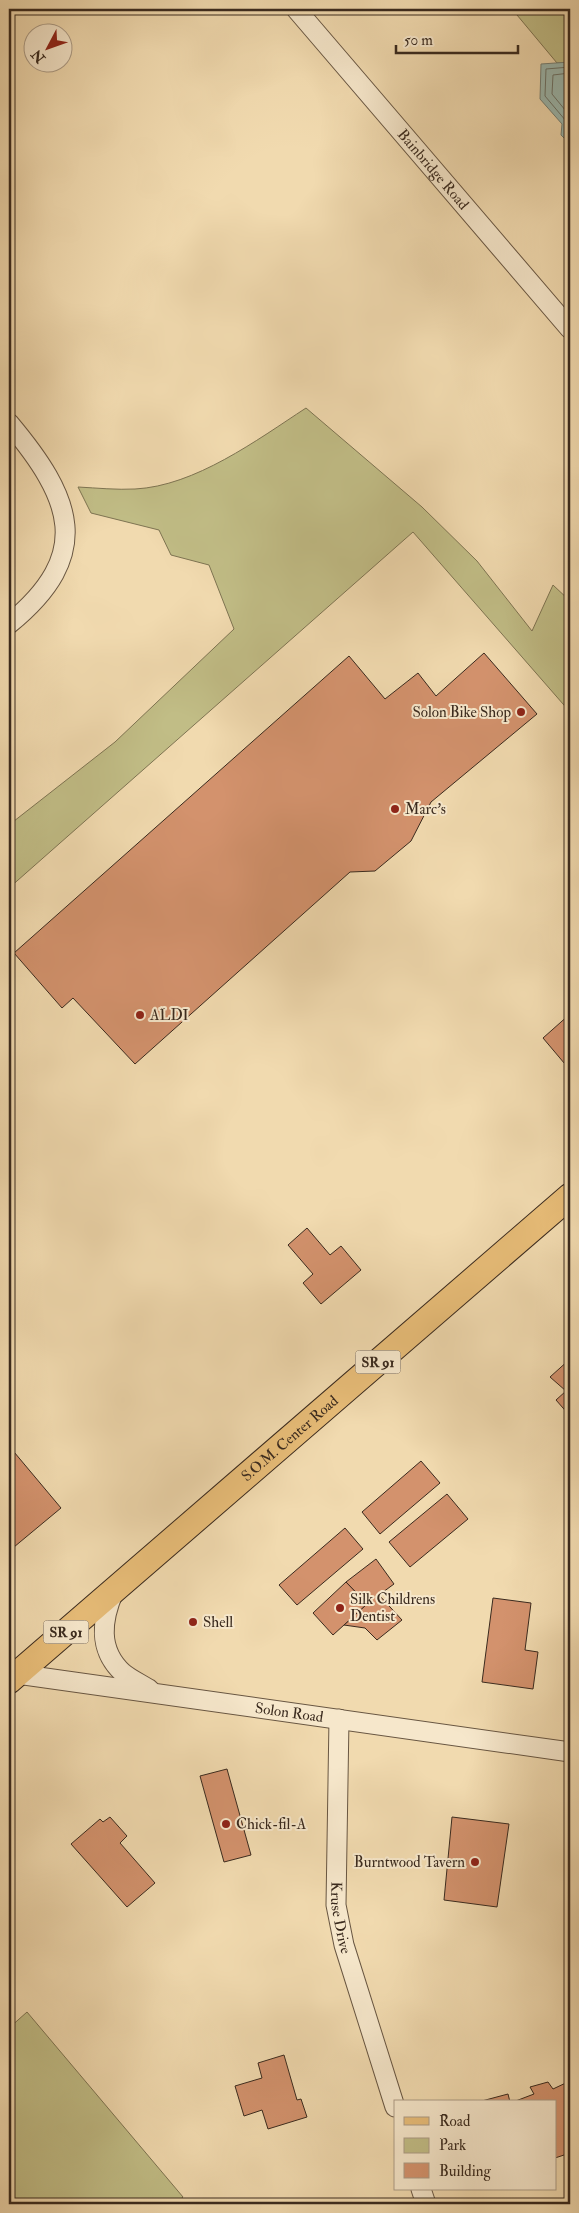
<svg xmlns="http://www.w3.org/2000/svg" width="579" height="2213" font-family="'IM FELL Double Pica',serif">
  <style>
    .green { fill: #c1bd86; stroke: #7e7452 }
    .water { fill: #9cbab1; stroke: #758076 }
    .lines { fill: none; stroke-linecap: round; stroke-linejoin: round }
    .shore { stroke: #6b7268; stroke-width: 1 }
    .building { fill: #d3926d; stroke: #3a2a1e }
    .minor-casing { stroke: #685642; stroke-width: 21 }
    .major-casing { stroke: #3a2a1e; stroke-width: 27 }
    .minor { stroke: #f6e7cb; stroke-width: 19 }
    .major { stroke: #e8bd78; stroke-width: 25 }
    .poi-dot { fill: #8f2418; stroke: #f6e7cb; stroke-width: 2 }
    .labels { text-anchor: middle; stroke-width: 4; stroke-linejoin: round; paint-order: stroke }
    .shield { fill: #f6e7cb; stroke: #726352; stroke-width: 1 }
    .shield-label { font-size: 14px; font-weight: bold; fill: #3a2a1e }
    .street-label { font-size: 15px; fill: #3a2a1e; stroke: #f6e7cb }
    .poi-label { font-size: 15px; fill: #3a2a1e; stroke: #f6e7cb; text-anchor: start }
  </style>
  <rect width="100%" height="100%" fill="#f1daaf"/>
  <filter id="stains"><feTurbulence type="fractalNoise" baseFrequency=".004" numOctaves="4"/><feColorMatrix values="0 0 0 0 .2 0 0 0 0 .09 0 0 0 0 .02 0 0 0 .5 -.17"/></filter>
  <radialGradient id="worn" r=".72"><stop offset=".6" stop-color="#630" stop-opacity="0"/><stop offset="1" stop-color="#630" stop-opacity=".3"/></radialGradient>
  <!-- green -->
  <g class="green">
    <polygon points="512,9 570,9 570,62 557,63"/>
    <path d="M306 408 422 507 477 561 532 631 553 585 570 601V712L413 532 9 888V825L115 742 234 629 209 565 171 555 159 530 91 513 78 487C97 488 117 490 135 489 195 486 257 440 306 408Z"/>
    <polygon points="27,2012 183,2197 175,2204 9,2204 9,2028"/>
  </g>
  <!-- water -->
  <polygon class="water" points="570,62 570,144 561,135 562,124 540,99 541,64"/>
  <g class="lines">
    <!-- shore -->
    <g class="shore">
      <polyline points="570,67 546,69 545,96 566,121 567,133 570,137"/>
      <polyline points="570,73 553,75 552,94 570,116"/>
    </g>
  </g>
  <!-- building -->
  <g class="building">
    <polygon points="484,653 537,714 431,802 411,841 375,871 350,872 135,1064 73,998 62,1008 14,953 349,656 385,699 418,673 436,696"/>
    <polygon points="570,1014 570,1070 543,1038"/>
    <polygon points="307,1228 330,1255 341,1246 361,1270 321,1304 303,1283 313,1274 288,1245"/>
    <polygon points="570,1359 570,1416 556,1400 566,1391 550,1377"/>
    <polygon points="9,1446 61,1508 14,1547 9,1541"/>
    <polygon points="421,1461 440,1483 380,1534 362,1512"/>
    <polygon points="447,1494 468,1519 410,1567 389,1542"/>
    <polygon points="345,1528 363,1549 297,1605 279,1585"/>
    <polygon points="376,1559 394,1584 379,1595 402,1620 377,1640 365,1628 344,1625 367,1604 346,1582"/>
    <polygon points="346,1582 367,1604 333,1635 313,1613"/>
    <polygon points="493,1598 531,1603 525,1650 538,1652 533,1689 482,1682"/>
    <polygon points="227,1769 251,1855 224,1862 200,1776"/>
    <polygon points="110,1817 127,1836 120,1843 155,1883 127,1907 71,1844 100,1819 103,1822"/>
    <polygon points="452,1817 509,1824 497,1907 444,1900"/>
    <polygon points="284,2055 297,2100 301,2099 307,2117 268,2129 262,2110 244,2116 235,2086 262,2078 258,2063"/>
    <polygon points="570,2081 570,2153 555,2158 555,2102 513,2102 534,2094 530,2087 548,2082 553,2089"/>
    <polygon points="508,2094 510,2102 478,2102"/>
  </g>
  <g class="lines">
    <!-- minor casing -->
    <g class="minor-casing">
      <g id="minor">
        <path id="s1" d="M296 9 570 329"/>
        <path d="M9 423C72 498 95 554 9 624"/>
        <path d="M114 1591C102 1619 97 1649 123 1673 130 1679 141 1684 149 1689"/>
        <path id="s2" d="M10 1673 570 1752"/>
        <path id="s3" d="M339 1719 336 1905 344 1945 395 2107"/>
        <polyline points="421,2189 426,2204"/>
      </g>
    </g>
    <!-- major casing -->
    <g class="major-casing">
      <g id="major">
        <path id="s4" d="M9 1681 570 1196"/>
      </g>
    </g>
    <!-- minor -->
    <use href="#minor" class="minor"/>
    <!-- major -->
    <use href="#major" class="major"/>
  </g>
  <!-- markers -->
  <g class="poi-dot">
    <circle cx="521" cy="712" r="5"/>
    <circle cx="395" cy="809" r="5"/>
    <circle cx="140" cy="1015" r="5"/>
    <circle cx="340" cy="1608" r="5"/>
    <circle cx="193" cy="1622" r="5"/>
    <circle cx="226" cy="1824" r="5"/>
    <circle cx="475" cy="1862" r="5"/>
  </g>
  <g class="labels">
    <!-- shield labels -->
    <g class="shield">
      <rect x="355.5" y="1350.5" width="45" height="23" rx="4"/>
      <rect x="43.5" y="1620.5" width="45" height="23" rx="4"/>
    </g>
    <g class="shield-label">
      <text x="378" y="1367">SR 91</text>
      <text x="66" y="1637">SR 91</text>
    </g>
    <!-- street labels -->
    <g class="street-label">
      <text dy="5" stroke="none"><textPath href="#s1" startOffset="211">Bainbridge Road</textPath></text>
      <text dy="5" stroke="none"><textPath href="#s4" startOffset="371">S.O.M. Center Road</textPath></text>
      <text dy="5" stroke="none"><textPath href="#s2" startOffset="282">Solon Road</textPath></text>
      <text dy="5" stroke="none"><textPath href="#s3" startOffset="199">Kruse Drive</textPath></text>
    </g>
    <!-- poi labels -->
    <g class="poi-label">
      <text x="511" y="717" text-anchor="end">Solon Bike Shop</text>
      <text x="405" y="814">Marc's</text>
      <text x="150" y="1020">ALDI</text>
      <text x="350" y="1604">Silk Childrens<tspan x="350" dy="17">Dentist</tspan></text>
      <text x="203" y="1627">Shell</text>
      <text x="236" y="1829">Chick-fil-A</text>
      <text x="465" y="1867" text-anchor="end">Burntwood Tavern</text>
    </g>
  </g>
  <!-- margin -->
  <rect width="579" height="2213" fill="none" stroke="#f1daaf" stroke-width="30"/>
  <rect x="10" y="10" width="559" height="2193" fill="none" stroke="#3a2a1e" stroke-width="2.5"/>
  <rect x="15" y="15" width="549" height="2183" fill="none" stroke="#3a2a1e"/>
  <!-- legend -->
  <rect x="394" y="2100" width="162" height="90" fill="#f6e7cb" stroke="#ab9b86"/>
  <rect x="404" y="2117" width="25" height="8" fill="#e8bd78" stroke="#ab9b86"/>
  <text x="439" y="2126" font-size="15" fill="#3a2a1e">Road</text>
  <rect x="404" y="2138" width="25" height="15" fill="#c1bd86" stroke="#ab9b86"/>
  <text x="439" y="2150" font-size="15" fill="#3a2a1e">Park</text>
  <rect x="404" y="2163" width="25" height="15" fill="#d3926d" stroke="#ab9b86"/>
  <text x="439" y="2176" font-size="15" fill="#3a2a1e">Building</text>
  <!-- north arrow -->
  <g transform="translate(48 48) rotate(229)"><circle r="24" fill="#f6e7cb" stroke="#ab9b86"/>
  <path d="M0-4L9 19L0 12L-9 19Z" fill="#8f2418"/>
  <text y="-8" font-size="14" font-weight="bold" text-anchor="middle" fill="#3a2a1e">N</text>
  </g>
  <!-- scale -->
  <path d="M396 45v8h122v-8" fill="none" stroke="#3a2a1e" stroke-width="2.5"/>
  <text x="404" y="45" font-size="15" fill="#3a2a1e" stroke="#f6e7cb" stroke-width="4" paint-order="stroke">50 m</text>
  <rect width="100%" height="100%" filter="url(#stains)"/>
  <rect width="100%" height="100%" fill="url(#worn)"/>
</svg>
